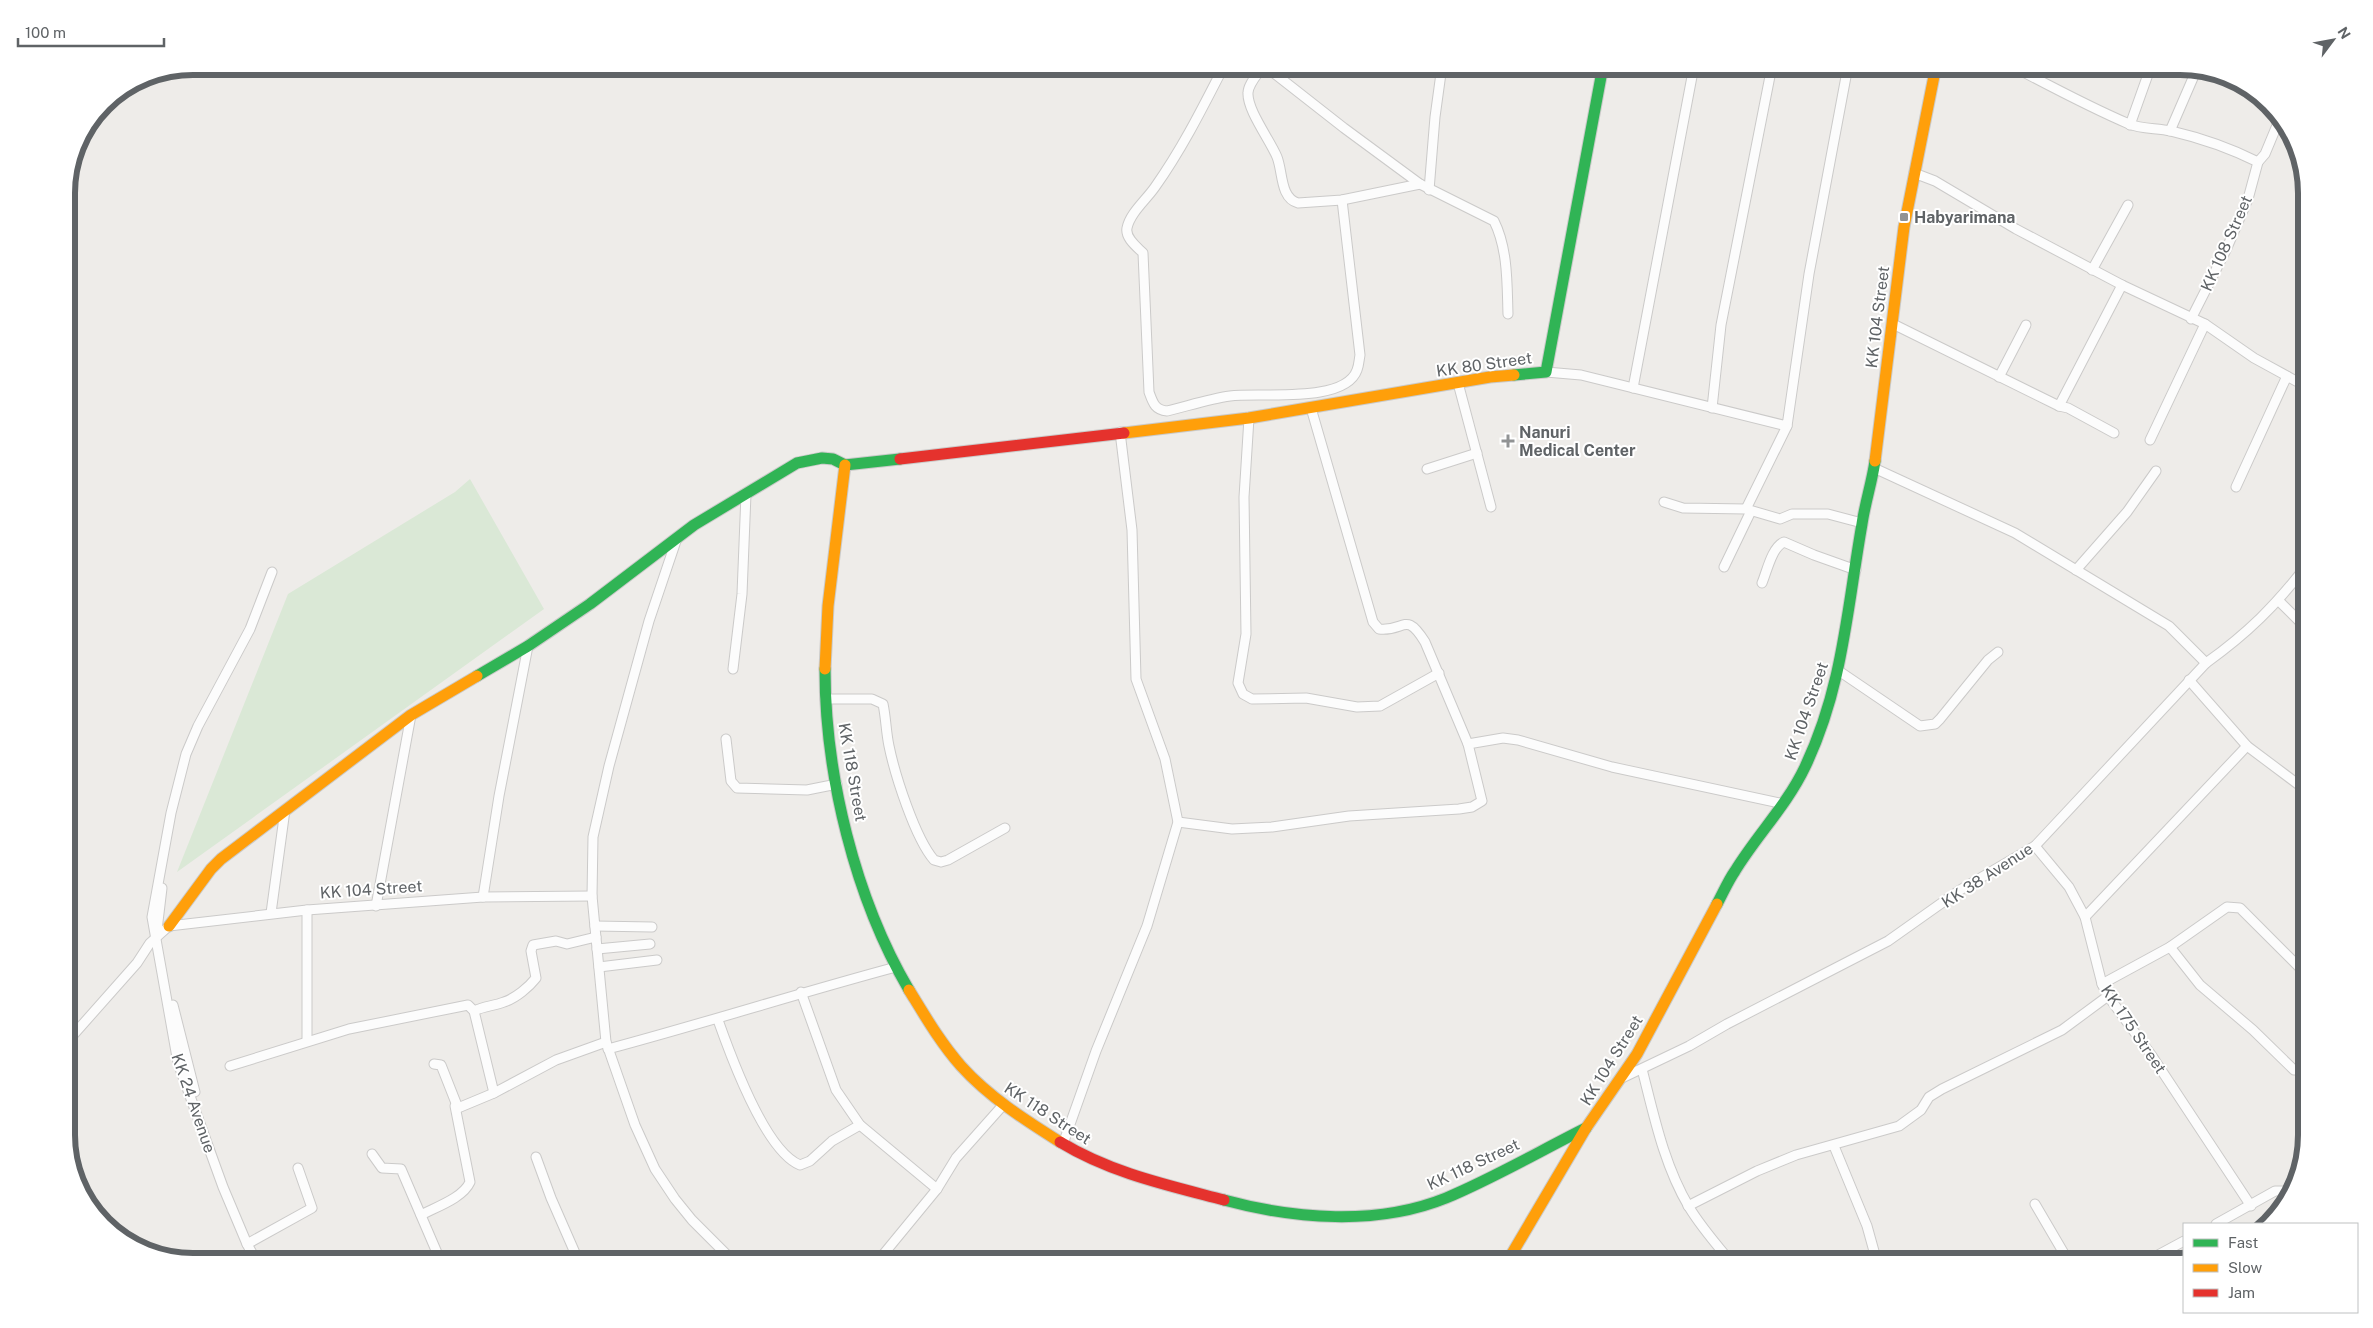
<svg xmlns="http://www.w3.org/2000/svg" width="2373" height="1328" font-family="'Public Sans',sans-serif">
  <style>
    .green { fill: #dae8d6 }
    .lines { fill: none; stroke-linecap: round; stroke-linejoin: round }
    .street-casing { stroke: #cbcac9; stroke-width: 11 }
    .fast-casing { stroke: #cacac9; stroke-width: 13 }
    .slow-casing { stroke: #cacac9; stroke-width: 13 }
    .jam-casing { stroke: #cacac9; stroke-width: 13 }
    .street { stroke: #fcfcfc; stroke-width: 9 }
    .fast { stroke: #30b455; stroke-width: 11 }
    .slow { stroke: #ff9f0a; stroke-width: 11 }
    .jam { stroke: #e5322d; stroke-width: 11 }
    .poi-dot { fill: #919394; stroke: #fff; stroke-width: 2 }
    .labels { text-anchor: middle; stroke-width: 4; stroke-linejoin: round; paint-order: stroke }
    .poi-label { font-size: 16px; font-weight: bold; fill: #5f6366; stroke: #fff; text-anchor: start }
    .street-label { font-size: 16px; fill: #5f6366; stroke: #fff }
    .rim { fill: none; stroke: #5f6366; stroke-width: 6 }
  </style>
  <rect width="100%" height="100%" fill="#eeece9"/>
  <!-- green -->
  <polygon class="green" points="470,479 544,609 177,872 288,594 455,492"/>
  <g class="lines">
    <!-- street casing -->
    <g class="street-casing">
      <g id="street">
        <path d="M1224 66C1203 107 1182 149 1155 187 1146 200 1130 213 1127 228 1125 238 1137 247 1143 253L1149 392C1153 403 1155 410 1167 411 1188 406 1209 399 1230 396 1259 392 1345 404 1357 370 1359 365 1359 360 1360 355L1342 200"/>
        <path d="M1263 66C1258 74 1248 84 1248 93 1247 110 1270 140 1277 157 1283 172 1280 198 1298 203L1342 200 1420 184"/>
        <path d="M1265 66 1344 128 1420 184 1494 221C1508 249 1507 284 1508 314"/>
        <polyline points="1905,66 1935,73"/>
        <path d="M2012 66C2050 86 2089 107 2129 124 2141 129 2157 128 2171 131 2201 138 2230 148 2258 162L2248 199 2226 250 2191 319"/>
        <polyline points="2130,125 2151,66"/>
        <polyline points="2170,131 2196,71"/>
        <polyline points="2258,162 2265,154 2280,118"/>
        <polyline points="1914,173 1935,181 2016,229 2122,285 2205,324 2254,358 2307,387"/>
        <polyline points="1429,190 1435,117 1442,66"/>
        <polyline points="2092,270 2128,205"/>
        <polyline points="1893,324 2059,406 2068,408 2114,433"/>
        <polyline points="1546,372 1581,375 1787,426 1809,274 1848,66"/>
        <polyline points="1999,377 2026,325"/>
        <polyline points="1458,383 1491,507"/>
        <polyline points="1633,388 1694,66"/>
        <polyline points="2059,406 2122,285"/>
        <polyline points="1712,408 1721,325 1772,66"/>
        <polyline points="1249,418 1244,497 1246,634 1238,683 1243,694 1252,699 1306,698 1357,707 1380,706 1439,673"/>
        <polyline points="2150,440 2205,324"/>
        <polyline points="1874,468 2015,533 2169,626 2206,663"/>
        <polyline points="1427,469 1477,453"/>
        <polyline points="2236,487 2287,376"/>
        <polyline points="1664,502 1683,508 1746,509 1780,519 1792,514 1828,514 1862,523"/>
        <polyline points="1746,509 1787,426"/>
        <polyline points="677,538 649,621 609,766 593,837 592,896 606,1042 635,1125 655,1169 675,1199 692,1220 734,1262"/>
        <polyline points="1724,567 1751,511"/>
        <polyline points="2076,570 2127,512 2156,471"/>
        <path d="M1762 583C1767 571 1772 547 1784 542L1814 555 1856 570"/>
        <polyline points="2279,601 2307,629"/>
        <polyline points="733,669 742,594 746,494"/>
        <polyline points="1839,671 1920,726 1935,724 1940,719 1988,660 1998,652"/>
        <polyline points="2189,680 2247,746 2307,791"/>
        <path d="M825 699H872L883 704C886 718 886 732 889 746 895 775 915 838 934 860L941 862 948 860 1005 828"/>
        <polyline points="726,739 731,781 737,788 807,790 837,784"/>
        <polyline points="1468,744 1503,738 1518,740 1612,767 1784,804"/>
        <path d="M1178 822 1232 829 1272 827 1349 816 1459 809 1472 807 1482 801 1468 744 1425 642C1405 610 1405 632 1379 629L1373 622 1311 408"/>
        <polyline points="2035,846 2069,887 2085,917 2102,984 2108,996 2152,1056 2251,1206"/>
        <polyline points="483,897 499,796 528,646"/>
        <polyline points="376,906 411,715"/>
        <polyline points="271,913 285,810"/>
        <polyline points="2085,917 2247,746"/>
        <polyline points="595,926 652,927"/>
        <polyline points="157,930 162,888"/>
        <polyline points="2170,947 2200,985 2253,1030 2294,1070 2300,1069 2307,1062"/>
        <polyline points="597,949 650,944"/>
        <polyline points="599,967 657,960"/>
        <polyline points="2102,984 2170,947 2227,907 2240,908 2305,973"/>
        <polyline points="801,992 836,1090 860,1125 937,1189"/>
        <polyline points="173,1005 195,1092"/>
        <path d="M474 1011C484 1006 494 1006 504 1002 516 998 529 987 536 978L531 951 533 945 556 941 567 944 596 937"/>
        <path d="M718 1020C730 1054 765 1151 800 1165L810 1161 832 1141 860 1125"/>
        <polyline points="307,1041 307,910"/>
        <polyline points="67,1042 137,963 150,943 169,926 307,910 483,897 592,896"/>
        <path d="M608 1049C705 1023 799 993 896 967"/>
        <polyline points="434,1064 441,1065 458,1108 494,1093 556,1060 606,1042"/>
        <polyline points="230,1066 349,1029 468,1005 474,1011 494,1093"/>
        <path d="M1642 1069C1654 1116 1664 1165 1689 1207 1701 1227 1716 1244 1731 1262"/>
        <path d="M1622 1078 1689 1046 1727 1024 1888 941 1960 890 2035 846 2206 663C2248 633 2275 606 2307 565"/>
        <polyline points="1063,1144 1096,1051 1147,926 1178,822 1165,759 1136,679 1132,530 1120,432"/>
        <polyline points="1834,1146 1867,1226 1877,1262"/>
        <polyline points="372,1154 382,1168 401,1169 441,1262"/>
        <polyline points="536,1157 551,1198 579,1262"/>
        <polyline points="2035,1204 2069,1262"/>
        <polyline points="1688,1206 1757,1171 1796,1155 1899,1126 1921,1110 1929,1097 1942,1089 2062,1030 2108,996"/>
        <path d="M421 1215C436 1207 463 1198 470 1182L455 1106"/>
        <polyline points="2216,1224 2275,1191 2284,1191 2290,1197"/>
        <polyline points="247,1244 312,1208 298,1168"/>
        <polyline points="257,1262 247,1244 223,1187 178,1063 152,917 171,813 186,754 198,726 250,629 272,572"/>
        <polyline points="715,1262 723,1252"/>
        <polyline points="877,1262 937,1189 956,1158 1004,1104"/>
        <polyline points="2145,1262 2184,1241"/>
      </g>
    </g>
    <!-- fast casing -->
    <g class="fast-casing">
      <g id="fast">
        <polyline points="1514,375 1546,372 1603,66"/>
        <path d="M825 669C825 775 855 898 909 990"/>
        <polyline points="477,676 528,646 590,604 694,525 797,463 822,458 833,459 845,465 900,459"/>
        <path d="M1717 904C1723 893 1728 881 1735 871 1757 835 1787 805 1805 767 1843 687 1847 609 1862 524 1865 503 1872 482 1875 461"/>
        <path d="M1224 1200C1294 1219 1377 1226 1446 1198 1494 1178 1540 1151 1586 1128"/>
      </g>
    </g>
    <!-- slow casing -->
    <g class="slow-casing">
      <g id="slow">
        <polyline points="1124,433 1249,418 1490,377 1514,375"/>
        <polyline points="1875,461 1904,227 1936,66"/>
        <polyline points="825,669 828,606 845,465"/>
        <polyline points="169,926 211,869 221,859 411,715 477,676"/>
        <path d="M909 990C925 1016 940 1042 961 1066 989 1097 1025 1120 1060 1142"/>
        <polyline points="1507,1262 1586,1128 1637,1054 1717,904"/>
      </g>
    </g>
    <!-- jam casing -->
    <g class="jam-casing">
      <g id="jam">
        <polyline points="900,459 1124,433"/>
        <path d="M1060 1142C1111 1173 1167 1185 1224 1200"/>
      </g>
    </g>
    <!-- street -->
    <use href="#street" class="street"/>
    <!-- fast -->
    <use href="#fast" class="fast"/>
    <!-- slow -->
    <use href="#slow" class="slow"/>
    <!-- jam -->
    <use href="#jam" class="jam"/>
  </g>
  <!-- markers -->
  <g class="poi-dot">
    <rect x="1899" y="212" width="10" height="10" rx="2.5"/>
    <path d="M1505.5 433.5h5v5h5v5h-5v5h-5v-5h-5v-5h5z"/>
  </g>
  <g class="labels">
    <!-- poi labels -->
    <g class="poi-label">
      <text x="1914" y="223">Habyarimana</text>
      <text x="1519" y="438">Nanuri<tspan x="1519" dy="18">Medical Center</tspan></text>
    </g>
    <!-- street labels -->
    <g class="street-label">
      <text transform="translate(2226 243) rotate(-66)" y="6">KK 108 Street</text>
      <text transform="translate(1877 317) rotate(-83)" y="6">KK 104 Street</text>
      <text transform="translate(1484 364) rotate(-8)" y="6">KK 80 Street</text>
      <text transform="translate(1806 711) rotate(-71)" y="6">KK 104 Street</text>
      <text transform="translate(853 772) rotate(80)" y="6">KK 118 Street</text>
      <text transform="translate(1987 875) rotate(-33)" y="6">KK 38 Avenue</text>
      <text transform="translate(371 889) rotate(-4)" y="6">KK 104 Street</text>
      <text transform="translate(2134 1029) rotate(56)" y="6">KK 175 Street</text>
      <text transform="translate(1611 1060) rotate(-58)" y="6">KK 104 Street</text>
      <text transform="translate(194 1103) rotate(71)" y="6">KK 24 Avenue</text>
      <text transform="translate(1048 1113) rotate(33)" y="6">KK 118 Street</text>
      <text transform="translate(1473 1164) rotate(-25)" y="6">KK 118 Street</text>
    </g>
  </g>
  <!-- crop -->
  <path d="M0 0H2373V1328H0ZM193 75H2180A118 118 0 0 1 2298 193V1135A118 118 0 0 1 2180 1253H193A118 118 0 0 1 75 1135V193A118 118 0 0 1 193 75Z" fill="#fff" fill-rule="evenodd"/>
  <path class="rim" d="M193 75H2180A118 118 0 0 1 2298 193V1135A118 118 0 0 1 2180 1253H193A118 118 0 0 1 75 1135V193A118 118 0 0 1 193 75Z"/>
  <!-- legend -->
  <rect x="2183" y="1223" width="175" height="90" fill="#ffffff" stroke="#bfc1c2"/>
  <rect x="2193" y="1239" width="25" height="8" fill="#30b455" stroke="#bfc1c2"/>
  <text x="2228" y="1248" font-size="15" fill="#5f6366">Fast</text>
  <rect x="2193" y="1264" width="25" height="8" fill="#ff9f0a" stroke="#bfc1c2"/>
  <text x="2228" y="1273" font-size="15" fill="#5f6366">Slow</text>
  <rect x="2193" y="1289" width="25" height="8" fill="#e5322d" stroke="#bfc1c2"/>
  <text x="2228" y="1298" font-size="15" fill="#5f6366">Jam</text>
  <!-- north arrow -->
  <g transform="translate(2333 40) rotate(58)" stroke="#ffffff" stroke-width="4" paint-order="stroke">
  <path d="M0-4L9 19L0 12L-9 19Z" fill="#5f6366"/>
  <text y="-8" font-size="14" font-weight="bold" text-anchor="middle" fill="#5f6366">N</text>
  </g>
  <!-- scale -->
  <path d="M18 38v8h146v-8" fill="none" stroke="#5f6366" stroke-width="2.5"/>
  <text x="25" y="38" font-size="15" fill="#5f6366" stroke="#ffffff" stroke-width="4" paint-order="stroke">100 m</text>
</svg>
